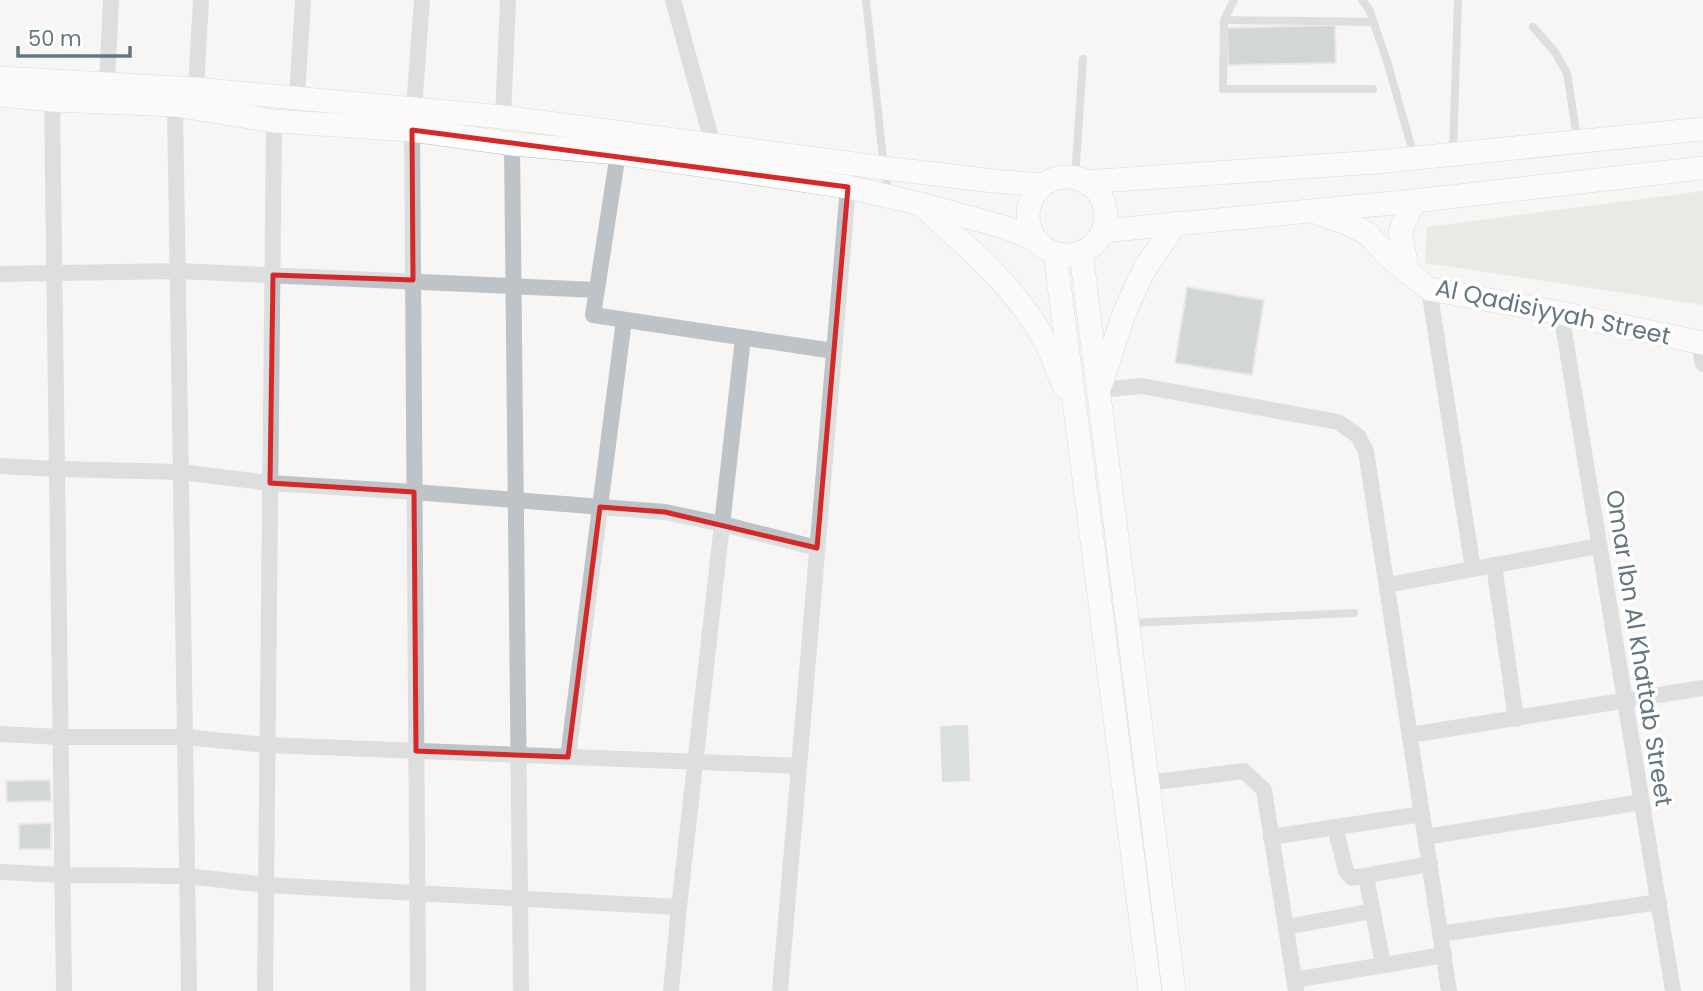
<svg xmlns="http://www.w3.org/2000/svg" width="1703" height="991" font-family="Poppins,sans-serif">
  <style>
    .green { fill: #d7dcd3 }
    .water { fill: #b5c5c7 }
    .building { fill: #a4b0b3; stroke: #d8d8d6; stroke-width: 2 }
    .lines { fill: none; stroke-linecap: round; stroke-linejoin: round }
    .secondary-casing { stroke: #b0b8ba; stroke-width: 24 }
    .lane { stroke: #bdc3c6; stroke-width: 8 }
    .street { stroke: #bdc3c6; stroke-width: 16 }
    .secondary { stroke: #fff; stroke-width: 23 }
    .marked { fill: none; stroke: #d62828; stroke-width: 5; stroke-linejoin: round }
    .labels { text-anchor: middle; stroke-width: 7; stroke-linejoin: round; paint-order: stroke }
    .street-label { font-size: 24px; fill: #62777e; stroke: #fff }
  </style>
  <rect width="100%" height="100%" fill="#f7f6f4"/>
  <!-- green -->
  <polygon class="green" points="1703,191 1703,305 1425,263 1427,227"/>
  <!-- water -->
  <polygon class="water" points="968,725 970,781 942,782 940,726"/>
  <!-- building -->
  <g class="building">
    <polygon points="1335,25 1336,63 1228,65 1227,28"/>
    <polygon points="1187,287 1264,300 1252,375 1175,363"/>
    <polygon points="50,780 51,801 7,802 6,781"/>
    <polygon points="51,823 51,849 19,849 19,824"/>
  </g>
  <g class="lines">
    <!-- secondary casing -->
    <g class="secondary-casing">
      <g id="secondary">
        <polyline points="0,78 196,89 503,117 884,168 994,181 1043,185"/>
        <polyline points="0,95 52,100 175,105 274,121 412,130 512,144 618,153 848,187 921,204 1004,227 1036,240"/>
        <circle cx="1067" cy="216" r="39"/>
        <polyline points="1085,182 1376,162 1703,129"/>
        <path d="M924 207C969 249 1020 290 1048 347 1054 360 1059 374 1064 387"/>
        <polyline points="1320,214 1347,223 1368,234 1388,256 1429,289 1561,313 1703,343"/>
        <polyline points="1103,231 1414,201 1703,168"/>
        <polyline points="1081,252 1174,991"/>
        <polyline points="1055,253 1150,991"/>
        <polyline points="1408,273 1400,232 1414,201"/>
        <polyline points="1101,384 1124,313 1145,268 1176,223"/>
      </g>
    </g>
    <!-- lane -->
    <g class="lane">
      <polyline points="866,0 884,168 889,194"/>
      <polyline points="1234,0 1224,20 1373,22"/>
      <polyline points="1362,0 1369,9 1387,61 1414,156"/>
      <polyline points="1224,20 1223,89 1373,89"/>
      <polyline points="1533,27 1555,52 1567,73 1577,138"/>
      <polyline points="1453,151 1458,0"/>
      <polyline points="1075,178 1083,59"/>
      <polyline points="1131,623 1354,613"/>
    </g>
    <!-- street -->
    <g class="street">
      <polyline points="673,0 713,145"/>
      <polyline points="107,84 111,0"/>
      <polyline points="196,89 201,0"/>
      <polyline points="297,98 303,0"/>
      <polyline points="52,100 64,991"/>
      <polyline points="175,105 189,991"/>
      <polyline points="414,108 422,0"/>
      <polyline points="503,117 508,0"/>
      <polyline points="412,130 418,991"/>
      <polyline points="512,144 521,991"/>
      <polyline points="618,153 593,315 834,351"/>
      <polyline points="0,274 178,271 597,290"/>
      <polyline points="1429,289 1473,569"/>
      <polyline points="1561,313 1673,991"/>
      <polyline points="1699,342 1703,364"/>
      <polyline points="1099,390 1142,386 1338,422 1358,436 1366,451 1449,991"/>
      <polyline points="0,466 57,469 181,472 270,483 414,492 665,512 722,524 817,548"/>
      <polyline points="1494,565 1516,719"/>
      <polyline points="1387,585 1599,546"/>
      <polyline points="0,734 60,737 185,737 267,745 799,766"/>
      <polyline points="1410,735 1703,688"/>
      <polyline points="568,757 624,320"/>
      <polyline points="1148,783 1244,771 1264,790 1296,991"/>
      <polyline points="1335,827 1346,871 1352,878 1430,864"/>
      <polyline points="1271,837 1422,814"/>
      <polyline points="1426,837 1641,802"/>
      <polyline points="0,872 62,875 187,876 266,885 679,907"/>
      <polyline points="1366,876 1383,965"/>
      <polyline points="1286,927 1373,911"/>
      <polyline points="1440,934 1659,902"/>
      <polyline points="1294,980 1444,955"/>
      <polyline points="265,991 274,121"/>
      <polyline points="671,991 679,907 743,338"/>
      <polyline points="780,991 848,187"/>
    </g>
    <!-- secondary -->
    <use href="#secondary" class="secondary"/>
  </g>
  <!-- marked area -->
  <path d="M0 0H1703V991H0ZM412 130 848 187 817 548 665 512 600 507 568 757 416 751 414 492 270 483 273 275 413 280Z" fill="#f7f6f4" fill-opacity=".55" fill-rule="evenodd"/>
  <path class="marked" d="M412 130 848 187 817 548 665 512 600 507 568 757 416 751 414 492 270 483 273 275 413 280Z"/>
  <g class="labels">
    <!-- street labels -->
    <g class="street-label">
      <text transform="translate(1553 312) rotate(12)" y="8">Al Qadisiyyah Street</text>
      <text transform="translate(1639 648) rotate(81)" y="8">Omar Ibn Al Khattab Street</text>
    </g>
  </g>
  <!-- scale -->
  <path d="M18 46v10h112v-10" fill="none" stroke="#62777e" stroke-width="3.5"/>
  <text x="28" y="46" font-size="21" fill="#62777e" stroke="#ffffff" stroke-width="5" paint-order="stroke">50 m</text>
</svg>
